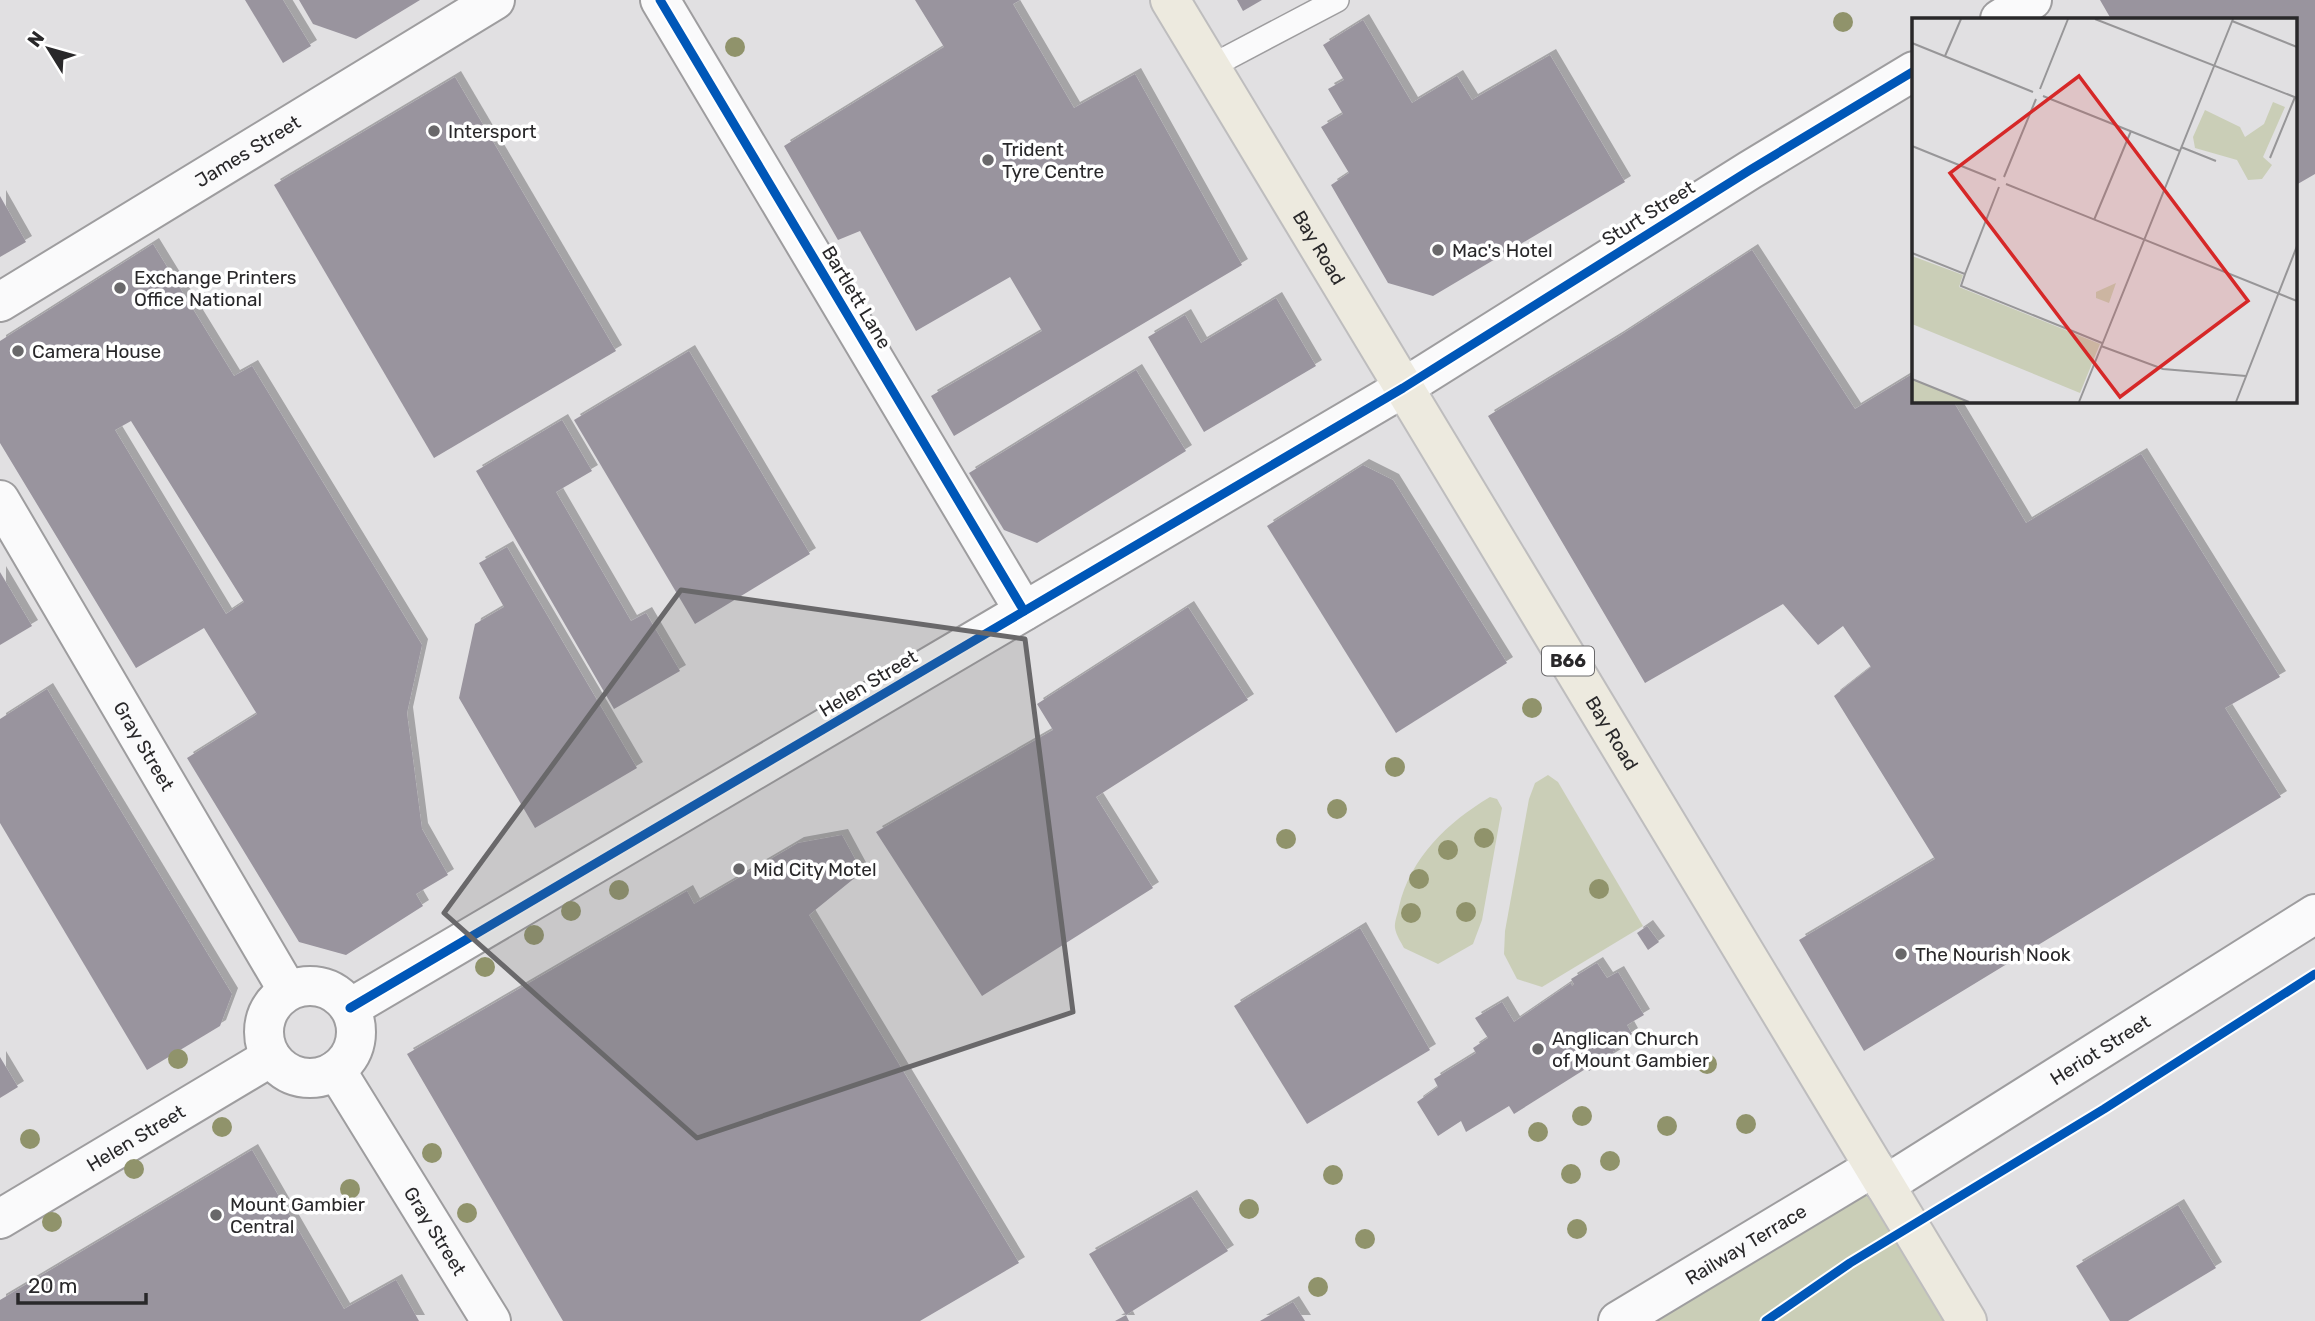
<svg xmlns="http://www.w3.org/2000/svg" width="2315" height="1321" font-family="Rubik,sans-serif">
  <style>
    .green { fill: #caceb7 }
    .building { fill: #99949e; fill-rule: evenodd; filter: url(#shadow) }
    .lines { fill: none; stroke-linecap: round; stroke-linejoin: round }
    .service-casing { stroke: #9e9d9f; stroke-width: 26 }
    .minor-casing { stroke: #9e9d9f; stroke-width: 42 }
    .primary-casing { stroke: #bebdbe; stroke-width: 42 }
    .service { stroke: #fafafb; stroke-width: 23 }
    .minor { stroke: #fafafb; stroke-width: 38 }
    .primary { stroke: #edeadf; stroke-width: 38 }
    .cycleway-casing { stroke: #fff; stroke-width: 13 }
    .cycleway { stroke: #0057b8; stroke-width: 9 }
    .tree { fill: #90936b }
    .marked { fill: #69686a; fill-opacity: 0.2; stroke: #69686a; stroke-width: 5; stroke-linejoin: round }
    .poi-dot { fill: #69686a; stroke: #fff; stroke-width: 2.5 }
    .labels { text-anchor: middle; stroke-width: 7; stroke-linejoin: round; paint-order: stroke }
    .shield { fill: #fff; stroke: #69686a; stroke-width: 2 }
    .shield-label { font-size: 18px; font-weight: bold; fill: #29282a }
    .poi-label { font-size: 19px; fill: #29282a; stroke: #fff; text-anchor: start }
    .street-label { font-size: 19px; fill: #29282a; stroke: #fff }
    .inset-road { fill: none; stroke: #979698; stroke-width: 2 }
    .view { fill: #d62828; fill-opacity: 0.15; stroke: #d62828; stroke-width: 3.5 }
    .inset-edge { fill: none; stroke: #29282a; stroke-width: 3.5 }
  </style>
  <defs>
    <filter id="shadow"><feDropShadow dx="6" dy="-6" stdDeviation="0" flood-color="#0004"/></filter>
  </defs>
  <rect width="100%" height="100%" fill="#e1e0e2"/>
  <!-- green -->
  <g class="green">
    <polygon points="1548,775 1558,782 1643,926 1542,987 1517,979 1504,954 1505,931 1529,799 1535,783"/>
    <path d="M1490 797 1497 799 1502 808 1482 920 1473 944 1438 964 1404 948C1401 942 1396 935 1395 928 1394 922 1398 913 1399 907 1410 858 1448 822 1490 797Z"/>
    <polygon points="1868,1187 1949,1321 1647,1321"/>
  </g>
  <!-- building -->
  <g class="building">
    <polygon points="245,0 283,0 311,46 283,63"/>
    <polygon points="299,0 420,0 356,39 313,24"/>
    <polygon points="915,0 1020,0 1013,4 1074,108 1135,74 1242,265 954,436 931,396 1042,331 1010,277 916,331 860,231 838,240 784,146 944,47"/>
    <polygon points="1237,0 1262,0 1243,11"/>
    <polygon points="2100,0 2315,0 2315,174 2296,185 2296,19 2111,19"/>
    <polygon points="1363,20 1412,103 1457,76 1472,100 1550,55 1625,182 1433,296 1388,283 1331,185 1349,173 1321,127 1343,114 1328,89 1344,80 1323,45"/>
    <polygon points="455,77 616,351 434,458 274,185"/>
    <polygon points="0,196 26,242 0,257"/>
    <path d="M153 244 234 376 252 366 422 645 407 713 422 829 448 875 416 894 423 906 346 955 299 942 187 758 257 714 204 628 136 668 0 443V341ZM131 421 244 602 226 614 115 430Z"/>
    <polygon points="1752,250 1855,409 1914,373 1914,401 1953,401 2026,523 2141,454 2280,677 2225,708 2281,797 1864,1051 1799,940 1935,859 1834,696 1871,667 1843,626 1818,645 1783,604 1645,683 1488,416 1618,337"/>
    <polygon points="1276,298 1316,366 1204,432 1148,337 1185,315 1201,343"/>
    <polygon points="689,351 810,554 695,624 574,420"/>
    <polygon points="1136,370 1186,451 1037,543 1004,530 969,473"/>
    <polygon points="562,420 592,471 556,492 631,621 646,613 680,671 614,709 476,471"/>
    <polygon points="1363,465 1393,480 1507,663 1396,733 1267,526"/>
    <polygon points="507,547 637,768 535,828 459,698 475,624 504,607 479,563"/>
    <polygon points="0,572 32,626 0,645"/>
    <polygon points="1188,607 1248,700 1096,797 1153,888 982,996 876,832 1053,730 1037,704"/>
    <polygon points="47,689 232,994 220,1026 147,1070 0,823 0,719"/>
    <polygon points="842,835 862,872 809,915 1019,1263 920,1321 563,1321 407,1054 687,891 694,904 798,843"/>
    <polygon points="1647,926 1659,942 1648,950 1637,933"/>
    <polygon points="1360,928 1430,1050 1307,1124 1234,1006"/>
    <polygon points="1597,963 1607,978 1618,972 1644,1015 1627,1025 1632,1034 1613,1046 1616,1051 1613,1051 1615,1055 1589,1071 1587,1068 1514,1114 1509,1106 1466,1132 1461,1121 1438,1136 1417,1102 1438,1087 1434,1079 1476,1053 1473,1048 1488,1038 1475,1018 1502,1002 1514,1022 1571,983 1572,986 1574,984 1571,979"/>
    <polygon points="0,1057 18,1087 0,1098"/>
    <polygon points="252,1150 344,1309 396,1280 419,1321 0,1321 0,1300"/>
    <polygon points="1191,1196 1228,1251 1126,1315 1129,1321 1115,1321 1126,1315 1089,1254"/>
    <polygon points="2178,1205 2216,1268 2128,1321 2110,1321 2076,1266"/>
    <polygon points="1293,1302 1305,1321 1260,1321"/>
  </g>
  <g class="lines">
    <!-- service casing -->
    <g class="service-casing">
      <polyline id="service" points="1210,67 1337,0"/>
    </g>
    <!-- minor casing -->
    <g class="minor-casing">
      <g id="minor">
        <polyline points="660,0 1024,611"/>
        <polyline points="2000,19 2032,0"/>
        <path id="s1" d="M0 302 495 0"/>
        <path id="s2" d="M0 500 288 991"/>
        <circle cx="310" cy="1032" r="46"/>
        <polyline points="350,1008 1403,388 1750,170 1914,71"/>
        <path id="s3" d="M336 1070 491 1321"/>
        <path id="s4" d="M1885 1185 2315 914"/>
        <path id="s5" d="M0 1219 271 1057"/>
        <path id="s6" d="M1618 1321 1874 1167"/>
      </g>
    </g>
    <!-- primary casing -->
    <g class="primary-casing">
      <g id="primary">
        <path id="s7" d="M1170 0 1967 1321"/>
      </g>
    </g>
    <!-- service -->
    <use href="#service" class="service"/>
    <!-- minor -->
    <use href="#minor" class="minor"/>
    <!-- primary -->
    <use href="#primary" class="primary"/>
    <!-- cycleway casing -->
    <g class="cycleway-casing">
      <g id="cycleway">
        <polyline points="660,0 1024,611"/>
        <polyline points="350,1008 1403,388 1750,170 1914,71"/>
        <polyline points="1766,1321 1850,1263 2104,1109 2315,974"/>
      </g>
    </g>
    <!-- cycleway -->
    <use href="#cycleway" class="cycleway"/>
  </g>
  <!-- trees -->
  <g class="tree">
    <circle cx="1843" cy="22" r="10"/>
    <circle cx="735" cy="47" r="10"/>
    <circle cx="1532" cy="708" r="10"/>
    <circle cx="1395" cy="767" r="10"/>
    <circle cx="1337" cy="809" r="10"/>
    <circle cx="1484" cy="838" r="10"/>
    <circle cx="1286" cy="839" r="10"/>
    <circle cx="1448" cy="850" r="10"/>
    <circle cx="1419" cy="879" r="10"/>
    <circle cx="1599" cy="889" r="10"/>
    <circle cx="619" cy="890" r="10"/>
    <circle cx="571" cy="911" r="10"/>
    <circle cx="1466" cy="912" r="10"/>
    <circle cx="1411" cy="913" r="10"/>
    <circle cx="534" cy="935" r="10"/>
    <circle cx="485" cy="967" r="10"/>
    <circle cx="178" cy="1059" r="10"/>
    <circle cx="1707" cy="1064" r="10"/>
    <circle cx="1582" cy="1116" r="10"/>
    <circle cx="1746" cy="1124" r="10"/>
    <circle cx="1667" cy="1126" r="10"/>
    <circle cx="222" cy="1127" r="10"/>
    <circle cx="1538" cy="1132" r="10"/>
    <circle cx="30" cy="1139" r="10"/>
    <circle cx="432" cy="1153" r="10"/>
    <circle cx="1610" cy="1161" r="10"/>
    <circle cx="134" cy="1169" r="10"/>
    <circle cx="1571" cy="1174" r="10"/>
    <circle cx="1333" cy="1175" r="10"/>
    <circle cx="350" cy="1189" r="10"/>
    <circle cx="1249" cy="1209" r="10"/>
    <circle cx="467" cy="1213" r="10"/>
    <circle cx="52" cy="1222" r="10"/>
    <circle cx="1577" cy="1229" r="10"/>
    <circle cx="1365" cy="1239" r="10"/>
    <circle cx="1318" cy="1287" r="10"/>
  </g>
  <!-- marked area -->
  <path class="marked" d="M681 590 1025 639 1073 1012 697 1138 444 913Z"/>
  <!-- markers -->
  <g class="poi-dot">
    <circle cx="434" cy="131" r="7"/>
    <circle cx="988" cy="160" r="7"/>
    <circle cx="1438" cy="250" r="7"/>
    <circle cx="120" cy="288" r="7"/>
    <circle cx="18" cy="351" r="7"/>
    <circle cx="739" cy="869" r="7"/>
    <circle cx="1901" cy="954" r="7"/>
    <circle cx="1538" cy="1049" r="7"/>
    <circle cx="216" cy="1215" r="7"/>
  </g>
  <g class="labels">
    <!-- shield labels -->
    <rect class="shield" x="1542" y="646.5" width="52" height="29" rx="5"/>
    <g class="shield-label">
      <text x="1568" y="667">B66</text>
    </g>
    <!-- poi labels -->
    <g class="poi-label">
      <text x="448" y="138">Intersport</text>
      <text x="1002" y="156">Trident<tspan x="1002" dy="22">Tyre Centre</tspan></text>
      <text x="1452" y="257">Mac's Hotel</text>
      <text x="134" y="284">Exchange Printers<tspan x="134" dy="22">Office National</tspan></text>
      <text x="32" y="358">Camera House</text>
      <text x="753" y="876">Mid City Motel</text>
      <text x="1915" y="961">The Nourish Nook</text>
      <text x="1552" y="1045">Anglican Church<tspan x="1552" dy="22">of Mount Gambier</tspan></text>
      <text x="230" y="1211">Mount Gambier<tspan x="230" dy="22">Central</tspan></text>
    </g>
    <!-- street labels -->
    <g class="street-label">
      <text dy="7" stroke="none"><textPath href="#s1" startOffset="290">James Street</textPath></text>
      <text transform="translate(1648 213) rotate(-32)" y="7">Sturt Street</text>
      <text dy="7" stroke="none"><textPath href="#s7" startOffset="289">Bay Road</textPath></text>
      <text transform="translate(857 297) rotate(59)" y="7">Bartlett Lane</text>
      <text transform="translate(868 683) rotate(-31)" y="7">Helen Street</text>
      <text dy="7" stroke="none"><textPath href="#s7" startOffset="856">Bay Road</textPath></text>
      <text dy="7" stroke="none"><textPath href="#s2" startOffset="285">Gray Street</textPath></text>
      <text dy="7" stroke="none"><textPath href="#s4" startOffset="254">Heriot Street</textPath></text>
      <text dy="7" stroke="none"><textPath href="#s5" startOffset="158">Helen Street</textPath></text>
      <text dy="7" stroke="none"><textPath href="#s3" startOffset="189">Gray Street</textPath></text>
      <text dy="7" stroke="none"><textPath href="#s6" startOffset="149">Railway Terrace</textPath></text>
    </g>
  </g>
  <!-- overview -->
  <g transform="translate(1912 18)">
    <rect width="385" height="385" fill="#e1e0e2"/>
    <path d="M361 84 373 89 351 139 360 147 350 161 336 162 325 142 283 130 281 119 293 92 328 109 333 119 352 106ZM0 238 51 257 47 269 188 326 168 375 0 306ZM204 265 197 285 184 280V274ZM0 361 57 384H0Z" fill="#caceb7"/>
    <path class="inset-road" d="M183 1 385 80M320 3 385 29M0 25 121 74M33 38 49 1M128 71 156 1M131 78 268 133M0 128 84 162M269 129 304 143M358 140 383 79M92 159 124 81M94 166 385 283M182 202 219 113M0 235 53 256 49 268 190 325M53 256 87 169M189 328 251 351 334 358M0 361 57 384M167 384 321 1M324 384 385 228"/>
    <path class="view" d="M167 58 336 283 208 379 38 155Z"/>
    <rect width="385" height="385" class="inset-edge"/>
  </g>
  <!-- north arrow -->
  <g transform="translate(49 49) rotate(307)" stroke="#ffffff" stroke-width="5" paint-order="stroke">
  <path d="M0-5L12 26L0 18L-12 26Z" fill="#29282a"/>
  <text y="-10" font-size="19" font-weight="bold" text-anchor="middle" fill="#29282a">N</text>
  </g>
  <!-- scale -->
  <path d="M18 1293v10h128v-10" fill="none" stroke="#29282a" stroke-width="3.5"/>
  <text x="28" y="1293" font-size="21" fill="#29282a" stroke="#ffffff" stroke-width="5" paint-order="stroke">20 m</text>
</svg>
